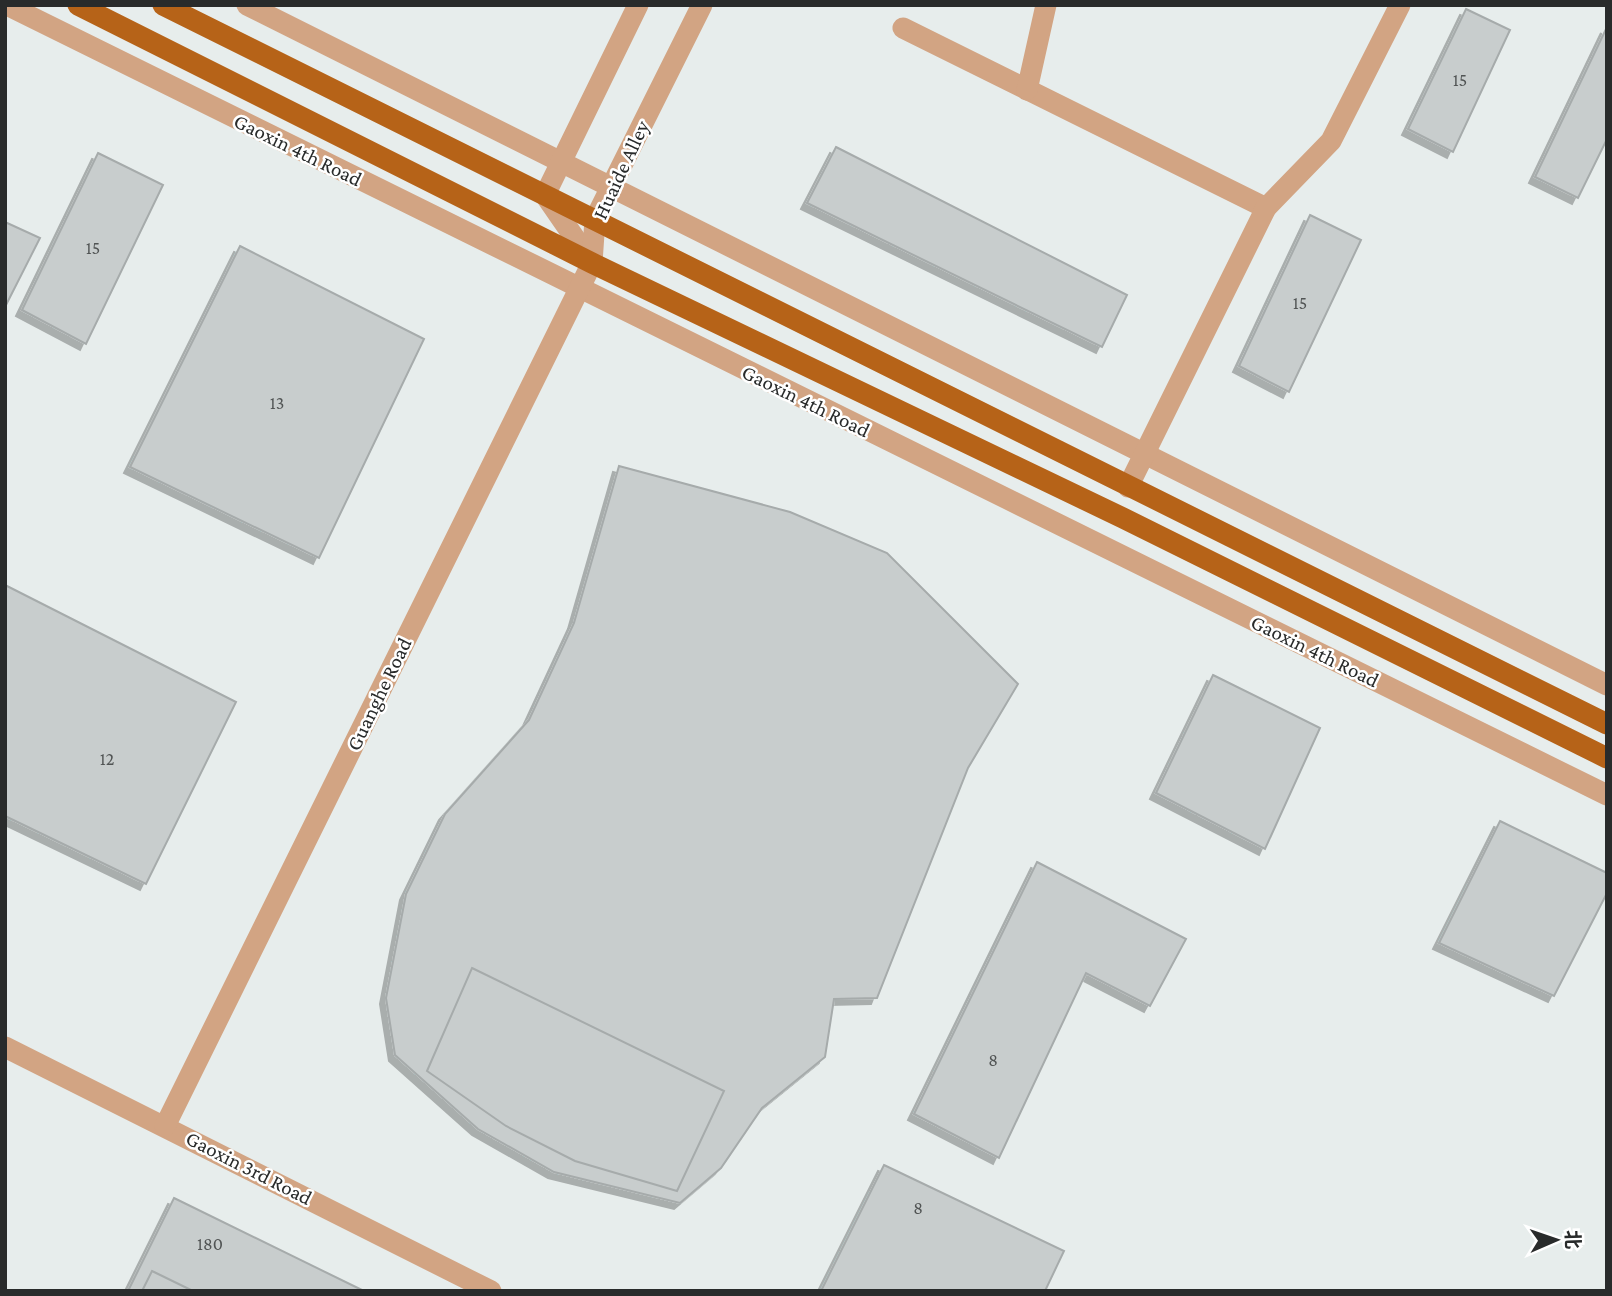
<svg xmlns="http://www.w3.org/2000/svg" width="1612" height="1296" font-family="'Crimson Pro','Noto Sans SC',serif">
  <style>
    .building { fill: #c8cdcd; stroke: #a6abab; stroke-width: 2; filter: url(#shadow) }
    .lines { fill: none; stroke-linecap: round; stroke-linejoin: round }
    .minor { stroke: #d2a483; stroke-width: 21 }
    .major { stroke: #b66318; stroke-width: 21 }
    .labels { text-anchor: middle; stroke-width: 5; stroke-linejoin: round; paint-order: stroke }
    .number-label { font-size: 18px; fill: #515454 }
    .street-label { font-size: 21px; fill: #292b2b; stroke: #fff }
  </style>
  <defs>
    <filter id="shadow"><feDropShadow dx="-6" dy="6" stdDeviation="0" flood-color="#0004"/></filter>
  </defs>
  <rect width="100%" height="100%" fill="#e7edec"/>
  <!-- building -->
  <g class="building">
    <polygon points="1466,9 1510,30 1453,152 1408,129"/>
    <polygon points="1607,27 1607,139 1578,198 1535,177"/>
    <polygon points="836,147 1127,295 1102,347 807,203"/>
    <polygon points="98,153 163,185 86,344 22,310"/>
    <polygon points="1310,215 1361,240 1289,392 1239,366"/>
    <polygon points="5,222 40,238 5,307"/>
    <polygon points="240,246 424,339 319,558 130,467"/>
    <polygon points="619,466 790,512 887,553 1018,684 968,768 877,998 834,999 825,1057 762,1108 721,1168 680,1203 554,1172 478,1129 395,1055 386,998 406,894 445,814 529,720 574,623"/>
    <polygon points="5,585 236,702 146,884 5,816"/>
    <polygon points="1213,675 1320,728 1265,849 1156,793"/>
    <polygon points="1500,821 1607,873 1607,893 1554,996 1439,943"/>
    <polygon points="1037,862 1186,939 1150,1006 1086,973 999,1158 914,1114"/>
    <polygon points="472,968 724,1091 677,1191 575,1161 506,1126 427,1071"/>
    <polygon points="884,1165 1064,1251 1045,1291 821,1291"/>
    <polygon points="174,1198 364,1291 128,1291"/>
    <polygon points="152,1271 193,1291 142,1291"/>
  </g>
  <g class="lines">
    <!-- minor -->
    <g class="minor">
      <polyline points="7,5 1607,795"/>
      <polyline points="247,5 1607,685"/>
      <polyline points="903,28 1266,208"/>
      <polyline points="1027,90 1046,5"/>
      <polyline points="592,263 545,195 638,5"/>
      <polyline points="1128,487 1266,208 1331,141 1400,5"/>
      <polyline points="5,1047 491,1291"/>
      <polyline points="165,1126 592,263 595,219 702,5"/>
    </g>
    <!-- major -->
    <g class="major">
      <polyline points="78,5 592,263 1123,518 1607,758"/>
      <polyline points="163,5 1607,724"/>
    </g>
  </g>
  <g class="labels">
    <!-- number labels -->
    <g class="number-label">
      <text x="1460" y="86">15</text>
      <text x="93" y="254">15</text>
      <text x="1300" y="309">15</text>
      <text x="277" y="409">13</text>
      <text x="107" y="765">12</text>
      <text x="993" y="1066">8</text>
      <text x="918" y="1214">8</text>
      <text x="210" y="1250">180</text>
    </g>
    <!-- street labels -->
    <g class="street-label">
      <text transform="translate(298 150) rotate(26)" y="7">Gaoxin 4th Road</text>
      <text transform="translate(621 170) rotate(-65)" y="7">Huaide Alley</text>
      <text transform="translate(806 401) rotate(26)" y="7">Gaoxin 4th Road</text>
      <text transform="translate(1315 651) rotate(26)" y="7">Gaoxin 4th Road</text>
      <text transform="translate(379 694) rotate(-64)" y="7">Guanghe Road</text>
      <text transform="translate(249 1168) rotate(27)" y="7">Gaoxin 3rd Road</text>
    </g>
  </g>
  <!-- border -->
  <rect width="1612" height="1296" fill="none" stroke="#292b2b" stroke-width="14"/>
  <!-- north arrow -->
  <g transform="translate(1556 1240) rotate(88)" stroke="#ffffff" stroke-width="5" paint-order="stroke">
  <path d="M0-5L12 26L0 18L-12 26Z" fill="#292b2b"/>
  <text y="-10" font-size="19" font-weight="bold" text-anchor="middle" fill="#292b2b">北</text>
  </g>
</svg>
